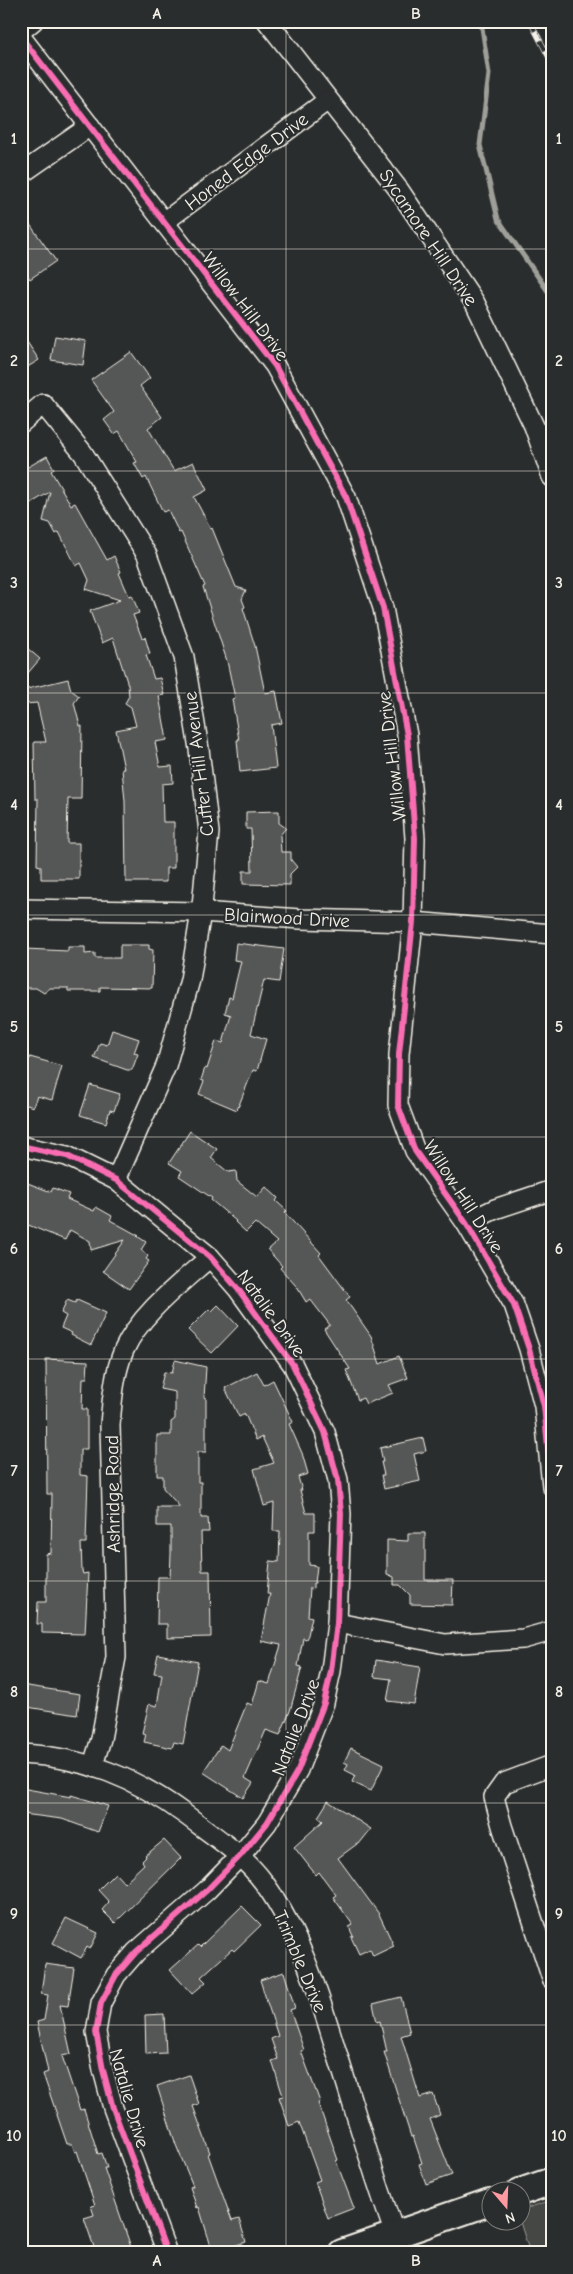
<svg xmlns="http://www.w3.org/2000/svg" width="573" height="2274" font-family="'Comic Neue',sans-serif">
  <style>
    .green { fill: #444645; stroke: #9c9c96 }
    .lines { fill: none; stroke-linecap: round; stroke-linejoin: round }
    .stream { stroke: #9f9f9a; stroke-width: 5 }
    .building { fill: #555756; stroke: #f4f1e8 }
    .minor-casing { stroke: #f4f1e8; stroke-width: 22 }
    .secondary-casing { stroke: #f4f1e8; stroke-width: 30 }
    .minor { stroke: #2a2d2e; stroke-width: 19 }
    .secondary { stroke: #2a2d2e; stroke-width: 26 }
    .rail-casing { stroke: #f4f1e8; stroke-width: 5.5 }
    .rail { stroke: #2a2d2e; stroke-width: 4; stroke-dasharray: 11; stroke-linecap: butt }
    .cycleway-casing { stroke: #2a2d2e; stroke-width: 9 }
    .cycleway { stroke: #f96db3; stroke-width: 6 }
    .grid { fill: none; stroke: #f4f1e8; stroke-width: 1; stroke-opacity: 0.55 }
    .labels { text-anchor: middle; stroke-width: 4; stroke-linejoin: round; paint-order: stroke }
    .street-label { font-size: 19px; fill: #f4f1e8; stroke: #2a2d2e }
    .neatline { fill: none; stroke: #f4f1e8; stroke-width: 2 }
    .grid-label { font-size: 16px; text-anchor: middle; font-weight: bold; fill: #f4f1e8 }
  </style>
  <rect width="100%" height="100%" fill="#2a2d2e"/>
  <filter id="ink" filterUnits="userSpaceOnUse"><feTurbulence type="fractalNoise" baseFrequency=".02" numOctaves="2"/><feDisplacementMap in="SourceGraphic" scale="10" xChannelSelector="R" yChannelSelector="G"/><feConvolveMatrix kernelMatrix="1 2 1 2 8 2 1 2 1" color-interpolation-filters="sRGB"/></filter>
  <g filter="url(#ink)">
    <!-- green -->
    <polygon class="green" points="552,2200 552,2253 530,2253 520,2222 521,2210"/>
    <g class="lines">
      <!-- stream -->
      <polyline class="stream" points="481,21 489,74 480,145 498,219 552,297"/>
    </g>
    <!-- building -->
    <g class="building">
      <polygon points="21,212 56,261 30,279 21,266"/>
      <polygon points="21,333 39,360 21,371"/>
      <polygon points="55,336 86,341 83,365 51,360"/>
      <polygon points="131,352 150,378 140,386 162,417 148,428 174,471 193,462 207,490 194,497 211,529 212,528 236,587 246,590 242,599 245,607 243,608 255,646 265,693 276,691 282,723 271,725 276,768 240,772 237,740 239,740 232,699 235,698 227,661 203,587 205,586 181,532 179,533 168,510 163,512 146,477 143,479 134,463 137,462 119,431 114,434 104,420 114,412 91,380"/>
      <polygon points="47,456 54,469 51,471 71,505 75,503 107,560 114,556 121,572 119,573 129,596 132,595 139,613 133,615 142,638 145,637 150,654 146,655 154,679 160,678 164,695 159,696 167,740 155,742 160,767 172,766 173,783 162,784 163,822 174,822 174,868 166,868 166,882 126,882 125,801 122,769 124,769 116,730 136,726 131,707 125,703 129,696 128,685 113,638 102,643 90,611 120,600 86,589 89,580 81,563 76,566 59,532 56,534 50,523 43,521 50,492 21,509 21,471"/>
      <polygon points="21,643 40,659 21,681"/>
      <polygon points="68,679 71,690 79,696 74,703 80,726 82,726 81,799 68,799 67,843 79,843 79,879 41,879 41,866 37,865 38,799 35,799 34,742 46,742 37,703 26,704 23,690"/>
      <polygon points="279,811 279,823 286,828 280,835 281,852 291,852 291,860 297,867 290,874 290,885 243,884 243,871 252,871 251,829 246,829 246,812"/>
      <polygon points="236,943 284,949 279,982 264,980 251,1034 266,1039 257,1071 253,1070 237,1110 199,1094 204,1081 201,1080 205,1068 207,1069 216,1041 223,1043 231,1015 225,1013 229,997 232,998 241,961 234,960"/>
      <polygon points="120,945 149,945 149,949 153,950 152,988 100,987 100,991 68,991 68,988 50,988 44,993 36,988 25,988 25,949 68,951 68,947 85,947 85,954 95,953 95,958 120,958"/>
      <polygon points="112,1030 139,1039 134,1053 138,1054 132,1070 127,1070 94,1058 100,1043 107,1045"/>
      <polygon points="21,1057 30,1059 30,1057 62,1066 52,1100 37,1096 33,1107 21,1103"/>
      <polygon points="90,1085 120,1094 114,1111 110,1110 106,1123 80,1115"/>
      <polygon points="190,1131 217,1149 211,1158 228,1172 236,1171 237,1181 257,1197 266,1187 278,1198 276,1201 287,1211 285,1213 321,1253 319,1255 350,1297 346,1300 371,1336 380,1364 399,1356 408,1378 389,1385 393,1393 366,1404 363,1398 358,1400 346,1370 350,1369 324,1329 330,1325 310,1299 306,1302 297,1287 280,1268 282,1266 268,1250 277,1242 255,1223 246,1232 235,1222 236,1221 211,1200 212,1198 179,1176 182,1171 169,1163"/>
      <polygon points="25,1182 51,1192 53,1188 69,1194 67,1199 94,1211 96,1207 112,1216 110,1220 139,1236 137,1236 146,1242 141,1250 148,1256 146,1259 149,1261 129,1289 103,1271 125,1240 91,1250 90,1241 70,1230 65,1240 21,1222 21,1183 25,1184"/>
      <polygon points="67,1300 75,1303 77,1300 106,1313 91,1345 71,1335 72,1333 61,1328 66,1316 61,1313"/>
      <polygon points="218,1305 238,1326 212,1353 188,1330 209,1309 211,1312"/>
      <polygon points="46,1359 88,1361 87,1378 83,1378 82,1409 87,1409 87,1449 80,1449 80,1475 88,1476 86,1543 81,1543 82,1571 83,1574 88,1573 85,1634 42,1633 42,1624 37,1624 38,1602 46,1602 46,1554 51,1553 52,1494 47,1494"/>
      <polygon points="175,1360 206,1367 204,1398 206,1397 206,1452 198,1452 198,1482 201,1482 201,1518 208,1518 209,1532 201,1532 202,1571 210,1571 211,1637 167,1638 167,1624 157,1624 158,1577 170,1577 171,1554 171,1526 157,1526 157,1507 180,1507 163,1488 163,1476 157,1476 157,1435 171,1435 171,1422 175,1419 175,1392 160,1389 164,1372 172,1373"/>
      <polygon points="257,1372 264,1385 273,1380 293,1422 289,1424 302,1453 308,1474 298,1477 302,1490 300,1490 306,1513 315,1513 315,1531 309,1531 309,1565 317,1566 315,1583 313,1583 313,1589 310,1588 308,1616 312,1617 308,1635 306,1639 303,1638 298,1666 302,1667 290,1711 280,1735 266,1730 245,1778 253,1783 243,1798 203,1772 221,1745 228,1750 247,1703 252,1705 259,1681 269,1684 281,1645 261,1641 270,1594 267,1594 270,1561 279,1562 280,1531 273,1531 274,1503 264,1506 254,1469 274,1463 262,1437 256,1440 245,1414 239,1417 225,1388"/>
      <polygon points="423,1438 426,1451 414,1454 420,1481 384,1489 381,1475 384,1475 381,1462 383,1462 380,1448"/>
      <polygon points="408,1533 425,1533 425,1580 453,1580 452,1605 410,1604 410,1595 400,1585 394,1585 394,1577 387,1574 387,1540 408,1541"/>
      <polygon points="158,1654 198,1662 183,1744 174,1742 172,1748 144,1742 146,1734 142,1733 149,1704 157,1706 162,1674 154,1673"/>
      <polygon points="376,1660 420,1667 414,1704 387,1701 391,1679 374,1677"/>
      <polygon points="21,1685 80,1694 77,1715 21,1706"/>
      <polygon points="351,1748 384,1764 371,1791 352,1782 355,1775 345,1770 348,1764 344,1762"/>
      <polygon points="21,1788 71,1797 71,1795 108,1806 98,1832 62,1819 23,1814 21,1812"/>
      <polygon points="328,1801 371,1829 359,1844 357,1844 338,1858 379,1914 394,1946 373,1956 370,1949 359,1954 351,1937 353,1936 349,1927 353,1925 333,1897 336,1895 319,1872 316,1875 294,1847 323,1821 318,1817"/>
      <polygon points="164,1840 181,1858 115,1923 102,1910 109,1902 98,1890 115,1873 124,1883 144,1864 142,1861 146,1857 145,1856"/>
      <polygon points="242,1906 261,1925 234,1951 232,1949 201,1977 206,1982 192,1994 170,1970 198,1945 200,1947"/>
      <polygon points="66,1918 98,1933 90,1949 87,1947 81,1958 53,1943"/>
      <polygon points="45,1964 74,1968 68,2006 60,2005 71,2054 62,2056 80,2110 84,2109 98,2154 102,2153 107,2168 104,2168 133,2253 96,2253 84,2218 94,2215 91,2206 95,2205 77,2151 75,2152 72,2144 67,2144 43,2074 48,2072 37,2022 44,2020 48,1995 41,1994"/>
      <polygon points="284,1972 295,2008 290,2010 304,2050 301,2051 320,2102 318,2103 338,2160 336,2161 354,2208 328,2218 315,2182 320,2180 299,2122 289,2126 279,2097 283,2096 272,2061 278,2059 271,2039 278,2036 260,1980"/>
      <polygon points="401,1997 410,2033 401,2036 420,2098 433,2094 440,2115 430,2119 452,2175 426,2184 419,2164 422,2163 413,2136 411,2137 384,2052 387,2052 380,2021 377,2022 373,2004"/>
      <polygon points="164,2014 166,2053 146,2054 145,2015"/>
      <polygon points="189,2075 199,2104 193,2106 210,2153 208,2154 232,2221 239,2219 246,2242 233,2246 236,2253 213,2253 199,2207 197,2208 190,2187 193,2186 176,2145 157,2086"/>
    </g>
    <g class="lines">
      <!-- minor casing -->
      <g class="minor-casing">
        <g id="minor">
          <polyline points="267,21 399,190 475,303 534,426 552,477"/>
          <polyline points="21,31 33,21"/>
          <polyline points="21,37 275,366 346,497 383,608 407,735 415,838 413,922 399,1054 398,1105 415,1151 466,1223 514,1305 529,1349 544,1406 552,1486"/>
          <polyline points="21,174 90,126"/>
          <polyline points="164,222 328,100"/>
          <polyline points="21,423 43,404 83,453 147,555 184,657 199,749 209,832 202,906 190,980 166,1066 116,1180"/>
          <polyline points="21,909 201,912 300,919 413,922 552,934"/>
          <polyline points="21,1146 67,1156 116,1180 210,1257 238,1289 293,1365 325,1432 338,1480 341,1514 337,1623 331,1671 324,1703 298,1770 267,1823 240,1856 207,1890 136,1952 116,1975 101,2003 96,2032 103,2070 113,2108 167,2253"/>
          <polyline points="466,1223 495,1209 552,1190"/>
          <polyline points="337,1623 445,1644 523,1639 552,1631"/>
          <path d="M21 1754C84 1757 136 1778 186 1815 214 1836 244 1855 265 1884 299 1932 318 1991 335 2047 357 2116 376 2186 402 2253"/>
          <path d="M93 1765 101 1739 116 1657 110 1425C112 1401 114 1373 124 1350 140 1314 181 1283 210 1257"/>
          <polyline points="552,1765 504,1783 494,1797 502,1826 552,1979"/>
        </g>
      </g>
      <!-- secondary casing -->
      <g class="secondary-casing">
        <g id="secondary">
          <polyline points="520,2192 552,2181"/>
          <polyline points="342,2253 490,2202"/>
        </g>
      </g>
      <!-- minor -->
      <use href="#minor" class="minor"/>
      <!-- secondary -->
      <use href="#secondary" class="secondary"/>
      <!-- rail casing -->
      <g class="rail-casing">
        <polyline id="rail" points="530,21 552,63"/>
      </g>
      <!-- rail -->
      <use href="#rail" class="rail"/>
      <!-- cycleway casing -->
      <g class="cycleway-casing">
        <g id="cycleway">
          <polyline points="21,37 275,366 346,497 383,608 407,735 415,838 413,922 399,1054 398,1105 415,1151 466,1223 514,1305 529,1349 544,1406 552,1486"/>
          <polyline points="21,1146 67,1156 116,1180 210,1257 238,1289 293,1365 325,1432 338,1480 341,1514 337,1623 331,1671 324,1703 298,1770 267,1823 240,1856 207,1890 136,1952 116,1975 101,2003 96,2032 103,2070 113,2108 167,2253"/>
        </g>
      </g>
      <!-- cycleway -->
      <use href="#cycleway" class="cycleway"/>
    </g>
  </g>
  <!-- grid -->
  <path class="grid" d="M286 21V2253M21 249H552M21 471H552M21 693H552M21 915H552M21 1137H552M21 1359H552M21 1581H552M21 1803H552M21 2025H552"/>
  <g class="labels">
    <!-- street labels -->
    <g class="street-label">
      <text transform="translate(246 161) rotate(-37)" y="7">Honed Edge Drive</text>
      <text transform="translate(429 237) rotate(56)" y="7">Sycamore Hill Drive</text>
      <text transform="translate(246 306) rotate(53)" y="7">Willow Hill Drive</text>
      <text transform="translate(391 756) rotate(-97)" y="7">Willow Hill Drive</text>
      <text transform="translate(198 764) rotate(-97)" y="7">Cutter Hill Avenue</text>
      <text transform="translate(287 917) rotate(3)" y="7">Blairwood Drive</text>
      <text transform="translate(464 1196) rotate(57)" y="7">Willow Hill Drive</text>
      <text transform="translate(272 1313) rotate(54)" y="7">Natalie Drive</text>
      <text transform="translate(112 1494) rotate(-91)" y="7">Ashridge Road</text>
      <text transform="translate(295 1727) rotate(-69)" y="7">Natalie Drive</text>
      <text transform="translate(301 1961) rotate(67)" y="7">Trimble Drive</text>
      <text transform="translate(130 2098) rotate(74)" y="7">Natalie Drive</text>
    </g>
  </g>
  <!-- margin -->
  <rect width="573" height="2274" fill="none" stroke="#2a2d2e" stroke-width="55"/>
  <!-- north arrow -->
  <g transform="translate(506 2206) rotate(161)"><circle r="24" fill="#2a2d2e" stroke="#7b7b78"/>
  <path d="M0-4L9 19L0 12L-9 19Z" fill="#ff9aa2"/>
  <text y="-8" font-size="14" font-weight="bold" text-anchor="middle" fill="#f4f1e8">N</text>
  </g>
  <rect x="28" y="28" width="518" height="2218" class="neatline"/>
  <g class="grid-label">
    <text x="157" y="19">A</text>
    <text x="416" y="19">B</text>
    <text x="14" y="144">1</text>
    <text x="559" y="144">1</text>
    <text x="14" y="366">2</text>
    <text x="559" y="366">2</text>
    <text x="14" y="588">3</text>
    <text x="559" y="588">3</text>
    <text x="14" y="810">4</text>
    <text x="559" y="810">4</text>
    <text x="14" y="1032">5</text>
    <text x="559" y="1032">5</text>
    <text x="14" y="1254">6</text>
    <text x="559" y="1254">6</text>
    <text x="14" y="1476">7</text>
    <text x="559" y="1476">7</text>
    <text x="14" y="1697">8</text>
    <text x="559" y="1697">8</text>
    <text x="14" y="1919">9</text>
    <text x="559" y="1919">9</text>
    <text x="14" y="2141">10</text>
    <text x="559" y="2141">10</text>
    <text x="157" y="2266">A</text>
    <text x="416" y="2266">B</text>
  </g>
</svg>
